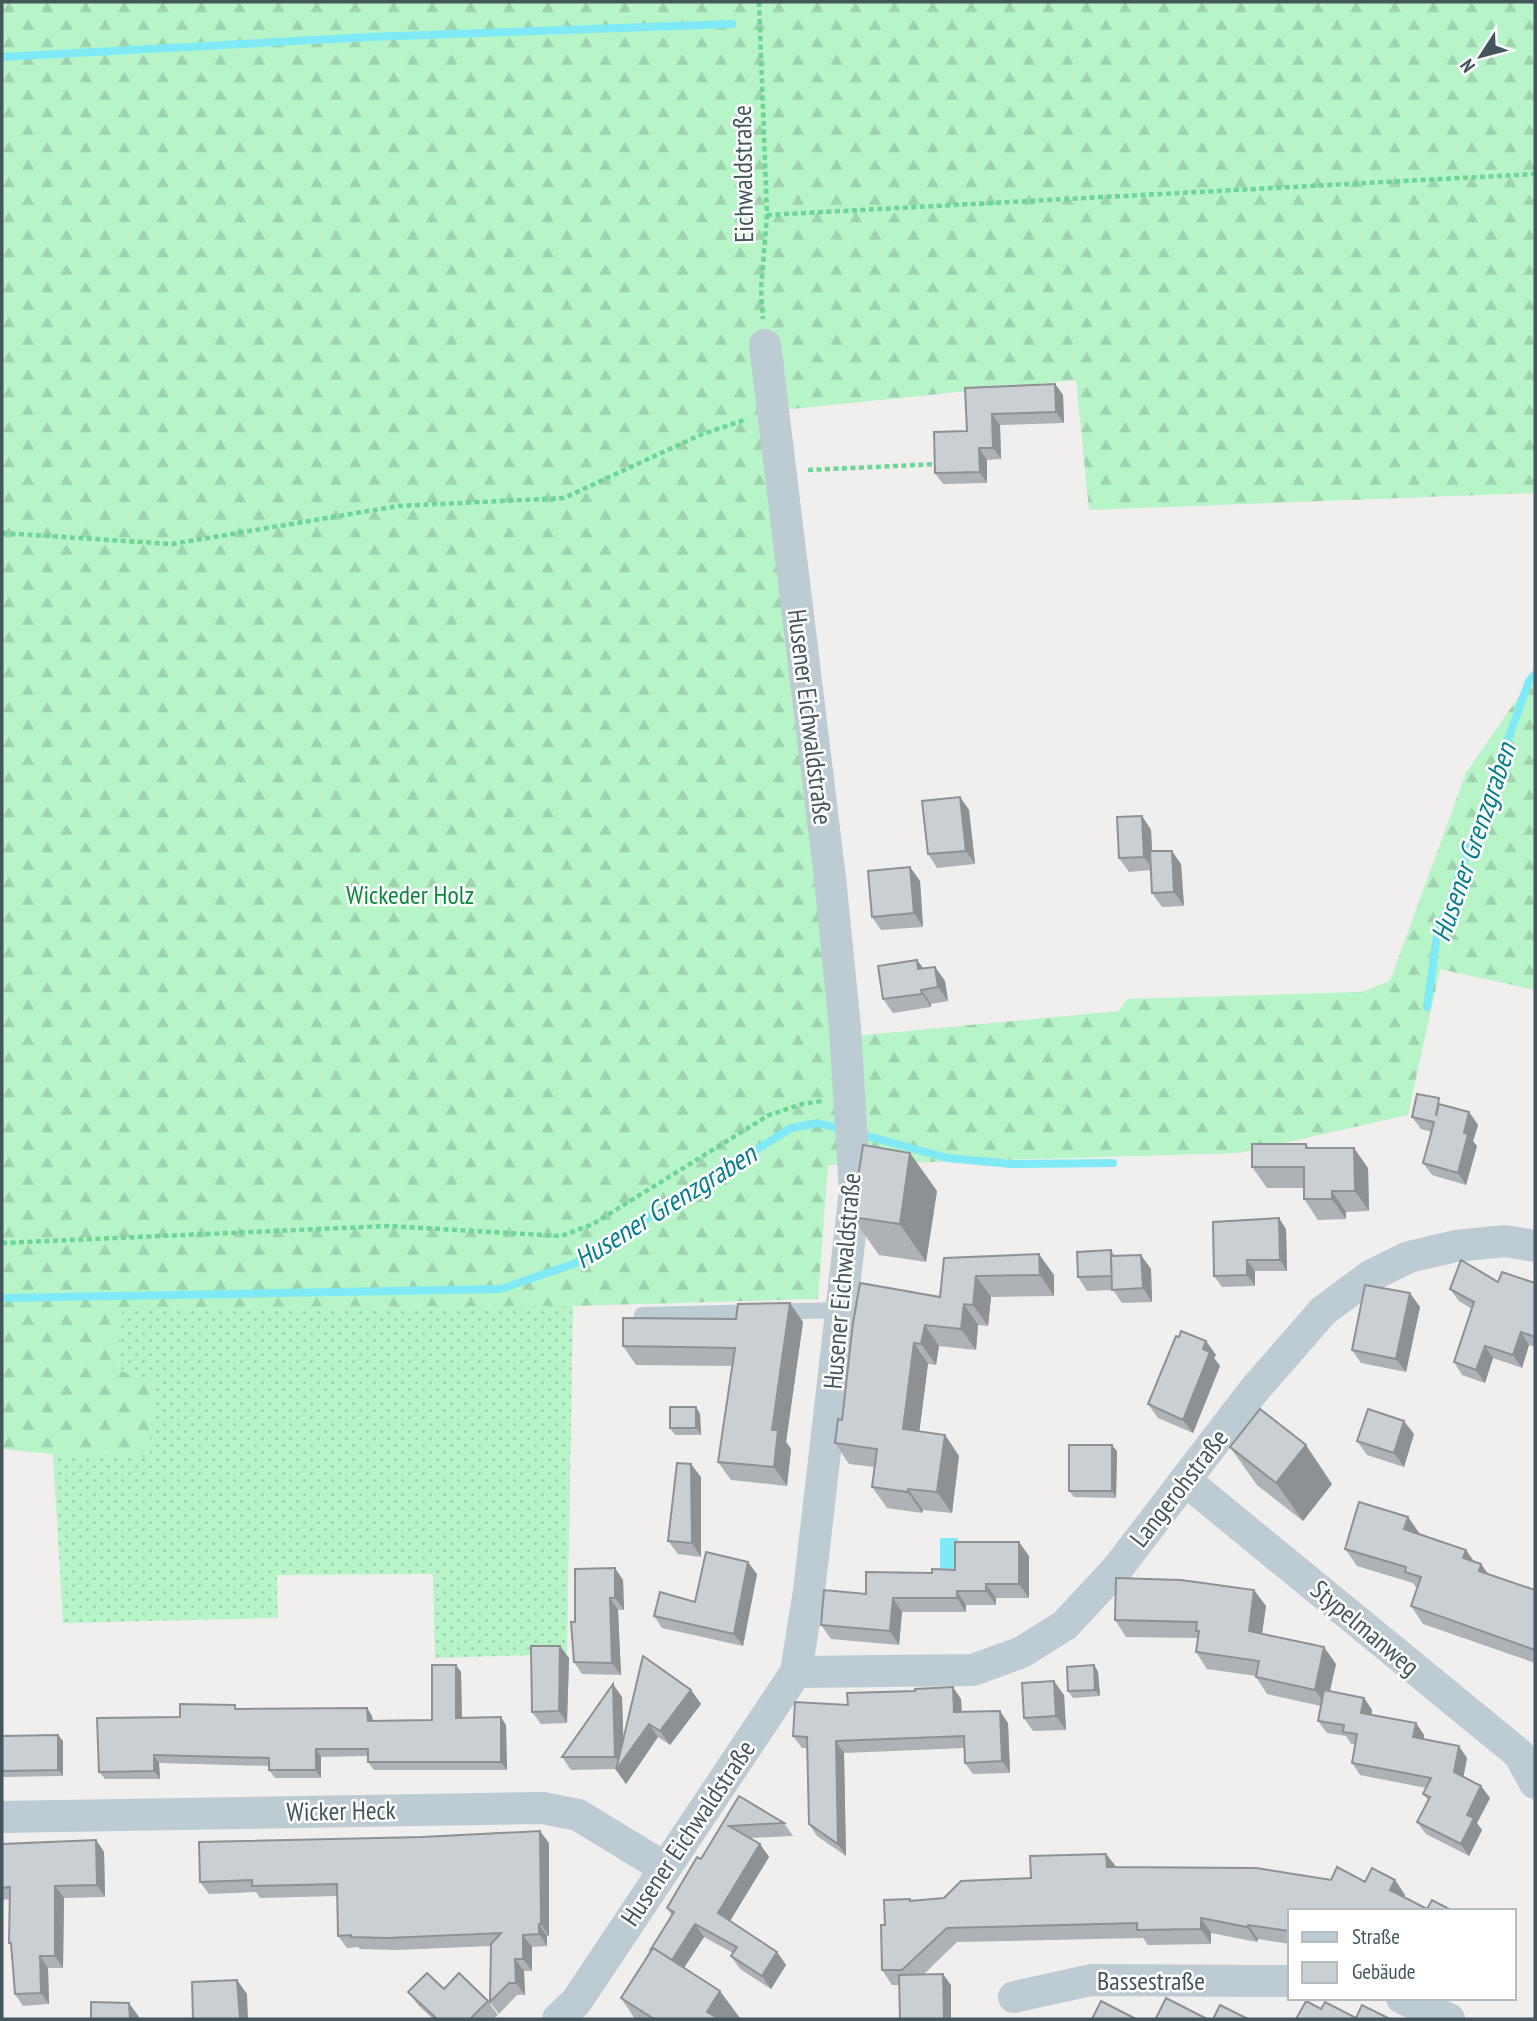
<svg xmlns="http://www.w3.org/2000/svg" width="1537" height="2021" font-family="'PT Sans Narrow',sans-serif">
  <style>
    .grass { fill: url(#grass-dots) }
    .forest { fill: url(#forest-firs) }
    .water { fill: #7feaf6 }
    .lines { fill: none; stroke-linecap: round; stroke-linejoin: round }
    .stream { stroke: #7feaf6; stroke-width: 8 }
    .path { stroke: #6bd696; stroke-width: 4.5; stroke-dasharray: 5 3.5; stroke-linecap: butt }
    .service { stroke: #bdcbd2; stroke-width: 16 }
    .minor { stroke: #bdcbd2; stroke-width: 32 }
    .wall { fill: #aeb2b6 }
    .shaded-wall { fill: #8d9194 }
    .building { fill: #cacfd4; stroke: #8d9194; stroke-width: 2 }
    .labels { text-anchor: middle; stroke-width: 5; stroke-linejoin: round; paint-order: stroke }
    .street-label { font-size: 26px; fill: #44555e; stroke: #fff }
    .park-label { font-size: 26px; fill: #0c883d; stroke: #fff }
    .water-label { font-size: 28px; font-style: italic; fill: #047e8c; stroke: #fff }
  </style>
  <defs>
    <pattern id="grass-dots" width="8" height="8" patternUnits="userSpaceOnUse" patternTransform="scale(1.75)"><rect width="8" height="8" fill="#b7f4c8"/><path d="M2 2h.1M6 6h.1" fill="none" stroke="#9fd3ae" stroke-width="1.8" stroke-linecap="round"/></pattern>
    <pattern id="forest-firs" width="22" height="20" patternUnits="userSpaceOnUse" patternTransform="scale(1.75)"><rect width="22" height="20" fill="#b7f4c8"/><path d="M5 1l3.5 6h-7zM16 11l3.5 6h-7z" fill="#9fd3ae"/></pattern>
  </defs>
  <rect width="100%" height="100%" fill="#f1eeee"/>
  <!-- grass -->
  <polygon class="grass" points="573,1306 567,1654 435,1658 433,1574 277,1575 278,1618 63,1623 53,1454 150,1456 118,1370 122,1307"/>
  <!-- forest -->
  <polygon class="forest" points="2,2 1535,2 1535,493 1089,510 1076,380 761,412 833,1038 1119,1011 1127,999 1361,992 1390,981 1466,773 1535,673 1535,990 1440,969 1408,1115 1239,1153 828,1165 818,1299 573,1306 122,1307 118,1370 153,1382 150,1457 53,1454 2,1449"/>
  <!-- water -->
  <rect class="water" x="940" y="1538" width="18" height="41"/>
  <g class="lines">
    <!-- stream -->
    <g class="stream">
      <polyline points="2,57 370,37 732,24"/>
      <polyline points="1427,1007 1437,936 1529,681 1535,674"/>
      <polyline points="857,1133 947,1158 1011,1164 1113,1163"/>
      <polyline points="2,1298 501,1289 576,1263 791,1128 818,1123 845,1130"/>
    </g>
    <!-- path -->
    <g class="path">
      <polyline points="759,2 767,215 761,289 763,319"/>
      <polyline points="767,215 1535,174"/>
      <polyline points="808,470 939,464"/>
      <polyline points="2,533 172,544 398,506 564,498 700,435 747,419"/>
      <polyline points="2,1243 387,1226 561,1236 593,1224 769,1115 802,1104 822,1101"/>
    </g>
    <!-- service -->
    <polyline class="service" points="642,1315 842,1310"/>
    <!-- minor -->
    <g class="minor">
      <polyline points="1186,1481 1519,1754 1535,1783"/>
      <polyline points="796,1672 973,1670 1022,1652 1065,1625 1117,1569 1255,1389 1323,1311 1370,1276 1409,1257 1456,1246 1505,1241 1535,1246"/>
      <polyline points="2,1817 543,1808 578,1815 665,1868"/>
      <polyline points="1014,1997 1091,1980 1290,1981"/>
      <polyline points="1402,1998 1449,2019"/>
      <polyline points="558,2019 576,2002 796,1672 809,1591 855,1191 845,1028 830,878 765,345"/>
    </g>
  </g>
  <!-- wall -->
  <g class="wall">
    <polygon points="1055,384 1063,395 1064,423 1000,425 1001,459 987,460 987,483 943,484 935,473 967,431 965,388"/>
    <polygon points="960,797 969,810 975,864 937,868 928,854"/>
    <polygon points="1142,816 1151,830 1152,851 1181,864 1184,906 1162,907 1152,893 1151,870 1129,872 1119,858"/>
    <polygon points="910,867 920,881 923,927 881,930 872,917"/>
    <polygon points="935,967 945,981 948,1001 931,1004 931,1007 893,1013 883,999 923,969"/>
    <polygon points="1445,1106 1469,1112 1478,1125 1473,1141 1477,1146 1466,1185 1432,1175 1423,1163 1432,1132 1421,1129 1412,1117"/>
    <polygon points="1306,1144 1309,1148 1368,1168 1369,1211 1346,1212 1346,1219 1318,1220 1304,1199 1304,1188 1267,1188 1252,1167"/>
    <polygon points="937,1191 926,1262 879,1255 852,1217"/>
    <polygon points="1286,1229 1287,1271 1255,1271 1255,1286 1222,1287 1214,1276"/>
    <polygon points="1111,1250 1115,1256 1151,1269 1152,1302 1122,1303 1113,1290 1087,1291 1078,1277"/>
    <polygon points="944,1258 1054,1275 1054,1296 991,1297 988,1326 978,1325 976,1350 939,1346 936,1365 928,1364 919,1432 945,1435 959,1456 952,1513 923,1510 922,1513 887,1508 872,1487 875,1467 849,1464 835,1443 842,1420 940,1297"/>
    <polygon points="1498,1282 1535,1283 1535,1347 1529,1345 1522,1368 1493,1358 1485,1383 1462,1375 1454,1362 1472,1309 1459,1301 1450,1289"/>
    <polygon points="1420,1307 1406,1372 1361,1363 1352,1350"/>
    <polygon points="803,1322 786,1442 791,1449 787,1486 731,1480 718,1462 732,1366 636,1365 623,1346"/>
    <polygon points="1206,1341 1216,1355 1214,1358 1220,1366 1193,1433 1158,1418 1148,1404"/>
    <polygon points="696,1407 700,1414 701,1435 675,1435 670,1428"/>
    <polygon points="1414,1434 1404,1467 1367,1455 1357,1441"/>
    <polygon points="1230,1447 1332,1484 1303,1521 1257,1485"/>
    <polygon points="1117,1451 1116,1498 1074,1497 1069,1491"/>
    <polygon points="701,1477 701,1557 678,1554 668,1541"/>
    <polygon points="1420,1534 1481,1564 1488,1574 1535,1590 1535,1663 1423,1624 1411,1606 1417,1589 1413,1583 1357,1566 1345,1549"/>
    <polygon points="1029,1556 1029,1598 996,1598 996,1605 966,1605 966,1612 902,1612 899,1645 831,1639 821,1625 866,1594 932,1573 955,1570"/>
    <polygon points="757,1574 743,1646 662,1628 654,1616 695,1602"/>
    <polygon points="623,1580 624,1610 618,1610 621,1675 582,1674 574,1662 575,1622"/>
    <polygon points="1254,1590 1266,1606 1262,1634 1336,1664 1330,1691 1364,1698 1372,1710 1372,1715 1416,1723 1424,1735 1424,1739 1467,1758 1463,1777 1481,1786 1490,1798 1477,1823 1482,1830 1469,1856 1426,1834 1417,1822 1428,1800 1423,1794 1426,1788 1360,1775 1352,1763 1355,1744 1351,1744 1346,1736 1327,1733 1318,1721 1321,1706 1267,1694 1256,1677 1256,1676 1207,1669 1196,1652 1198,1638 1126,1637 1115,1620"/>
    <polygon points="569,1658 567,1723 541,1724 532,1712"/>
    <polygon points="1094,1665 1098,1672 1100,1696 1073,1698 1068,1691"/>
    <polygon points="461,1672 462,1718 506,1725 507,1770 374,1770 368,1762 368,1756 321,1757 321,1778 275,1778 269,1770 269,1766 159,1763 160,1779 105,1779 99,1772 237,1709 367,1708 372,1716 373,1721 432,1720"/>
    <polygon points="691,1690 701,1704 670,1745 658,1737 626,1784 616,1769 571,1770 562,1757 622,1697 623,1740"/>
    <polygon points="1064,1695 1066,1730 1033,1731 1024,1718"/>
    <polygon points="961,1699 962,1712 1008,1723 1010,1773 973,1774 965,1763 965,1748 844,1753 846,1856 817,1836 809,1824 807,1748 802,1748 793,1736 848,1705"/>
    <polygon points="58,1735 63,1741 63,1776 2,1777 2,1736"/>
    <polygon points="739,1796 784,1823 793,1836 750,1838 760,1844 769,1857 730,1921 777,1952 786,1965 771,1989 740,1969 731,1956 733,1953 704,1937 684,1968 740,2018 739,2019 635,2019 621,1998 672,1916 667,1908 701,1859"/>
    <polygon points="96,1840 104,1852 105,1897 64,1898 63,1968 48,1968 49,2004 23,2006 15,1994 12,1947 9,1943 10,1899 2,1900 2,1844"/>
    <polygon points="549,1843 549,1936 547,1936 547,1946 532,1947 532,1971 524,1971 525,1995 517,1995 499,2014 490,2002 491,1946 396,1950 360,1949 358,1947 347,1948 338,1936 337,1896 260,1898 256,1892 209,1894 200,1882"/>
    <polygon points="1106,1854 1116,1867 1365,1882 1395,1880 1405,1895 1404,1897 1427,1909 1453,1911 1290,1911 1290,1944 1258,1939 1257,1942 1211,1933 1211,1944 1148,1945 1143,1938 957,1942 923,1975 951,1985 892,1985 882,1970 885,1925 912,1901 944,1898 1031,1878"/>
    <polygon points="444,1989 488,2001 498,2015 493,2019 433,2019 418,2005 408,1992"/>
  </g>
  <!-- shaded-wall -->
  <g class="shaded-wall">
    <polygon points="1055,384 1063,395 1064,423 1056,412"/>
    <polygon points="992,414 1000,425 1001,459 993,448"/>
    <polygon points="979,448 987,460 987,483 980,472"/>
    <polygon points="960,797 969,810 975,864 966,851"/>
    <polygon points="1142,816 1151,830 1153,870 1144,857"/>
    <polygon points="1172,851 1181,864 1184,906 1174,892"/>
    <polygon points="910,867 920,881 923,927 914,913"/>
    <polygon points="917,960 927,973 918,969"/>
    <polygon points="935,967 945,981 948,1001 938,987"/>
    <polygon points="921,990 931,1004 931,1007 922,994"/>
    <polygon points="1469,1112 1478,1125 1473,1141 1477,1146 1466,1185 1458,1173 1464,1133"/>
    <polygon points="1354,1148 1368,1168 1369,1211 1355,1191"/>
    <polygon points="910,1153 937,1191 926,1262 900,1224"/>
    <polygon points="1332,1191 1346,1212 1346,1219 1332,1199"/>
    <polygon points="1279,1218 1286,1229 1287,1271 1280,1260"/>
    <polygon points="1039,1254 1054,1275 1054,1296 1040,1275"/>
    <polygon points="1141,1255 1151,1269 1152,1302 1143,1288"/>
    <polygon points="1247,1260 1255,1271 1255,1286 1247,1275"/>
    <polygon points="976,1276 991,1297 988,1326 973,1305"/>
    <polygon points="1410,1293 1420,1307 1406,1372 1396,1359"/>
    <polygon points="790,1303 803,1322 786,1442 791,1449 787,1486 774,1467 772,1430"/>
    <polygon points="964,1304 978,1325 976,1350 961,1329"/>
    <polygon points="925,1325 939,1346 936,1365 921,1344"/>
    <polygon points="1521,1332 1529,1345 1522,1368 1513,1355"/>
    <polygon points="1206,1341 1216,1355 1214,1358 1220,1366 1193,1433 1183,1420 1203,1349"/>
    <polygon points="914,1343 928,1364 917,1450 903,1429"/>
    <polygon points="1485,1346 1493,1358 1485,1383 1476,1370"/>
    <polygon points="696,1407 700,1414 701,1435 696,1428"/>
    <polygon points="1404,1421 1414,1434 1404,1467 1394,1453"/>
    <polygon points="945,1435 959,1456 952,1513 937,1492"/>
    <polygon points="1112,1445 1117,1451 1116,1498 1112,1491"/>
    <polygon points="1306,1445 1332,1484 1303,1521 1276,1483"/>
    <polygon points="691,1464 701,1477 701,1557 692,1543"/>
    <polygon points="908,1489 923,1510 922,1513 908,1492"/>
    <polygon points="1408,1517 1420,1534 1404,1529"/>
    <polygon points="1019,1542 1029,1556 1029,1598 1019,1584"/>
    <polygon points="1466,1550 1478,1567 1463,1558"/>
    <polygon points="748,1562 757,1574 743,1646 734,1634"/>
    <polygon points="1481,1564 1493,1581 1479,1571"/>
    <polygon points="615,1568 623,1580 624,1610 615,1598"/>
    <polygon points="986,1584 996,1598 996,1605 986,1591"/>
    <polygon points="1254,1590 1266,1606 1260,1647 1249,1631"/>
    <polygon points="957,1591 966,1605 966,1612 957,1598"/>
    <polygon points="610,1598 618,1610 621,1675 612,1663"/>
    <polygon points="893,1598 902,1612 899,1645 890,1631"/>
    <polygon points="560,1646 569,1658 567,1723 559,1711"/>
    <polygon points="1324,1647 1336,1664 1326,1707 1315,1690"/>
    <polygon points="456,1665 461,1672 462,1726 456,1718"/>
    <polygon points="1094,1665 1098,1672 1100,1696 1095,1690"/>
    <polygon points="1054,1681 1064,1695 1066,1730 1056,1716"/>
    <polygon points="613,1684 622,1697 624,1759 649,1724 658,1737 626,1784 616,1770 621,1764 615,1757"/>
    <polygon points="953,1687 961,1699 962,1724 954,1712"/>
    <polygon points="691,1690 701,1704 670,1745 660,1731"/>
    <polygon points="1364,1698 1372,1710 1370,1725 1361,1713"/>
    <polygon points="367,1708 372,1716 373,1729 368,1721"/>
    <polygon points="1000,1711 1008,1723 1010,1773 1002,1761"/>
    <polygon points="501,1717 506,1725 507,1770 501,1762"/>
    <polygon points="1416,1723 1424,1735 1422,1749 1413,1737"/>
    <polygon points="58,1735 63,1741 63,1776 58,1770"/>
    <polygon points="836,1741 844,1753 846,1856 838,1844"/>
    <polygon points="1459,1746 1467,1758 1462,1784 1454,1772"/>
    <polygon points="316,1749 321,1757 321,1778 316,1770"/>
    <polygon points="154,1755 159,1763 160,1779 154,1771"/>
    <polygon points="1481,1786 1490,1798 1477,1823 1482,1830 1469,1856 1461,1844 1467,1815"/>
    <polygon points="540,1831 549,1843 549,1936 541,1924"/>
    <polygon points="96,1840 104,1852 105,1897 97,1885"/>
    <polygon points="760,1844 769,1857 727,1926 718,1913"/>
    <polygon points="1106,1854 1117,1868 1107,1867"/>
    <polygon points="1395,1880 1405,1895 1400,1904 1390,1890"/>
    <polygon points="55,1886 64,1898 63,1968 55,1956"/>
    <polygon points="1201,1918 1211,1933 1211,1944 1201,1929"/>
    <polygon points="539,1924 547,1936 547,1946 539,1934"/>
    <polygon points="695,1924 704,1937 680,1974 671,1961"/>
    <polygon points="1248,1925 1258,1939 1257,1942 1247,1927"/>
    <polygon points="523,1935 532,1947 532,1971 523,1959"/>
    <polygon points="777,1952 786,1965 771,1989 762,1976"/>
    <polygon points="40,1956 48,1968 49,2004 41,1993"/>
    <polygon points="515,1959 524,1971 525,1995 516,1983"/>
    <polygon points="943,1974 951,1985 951,2019 944,2019"/>
    <polygon points="237,1980 247,1994 248,2019 240,2019"/>
    <polygon points="720,1991 740,2018 739,2019 712,2019 707,2012"/>
    <polygon points="129,2003 139,2017 139,2019 130,2019"/>
  </g>
  <!-- building -->
  <g class="building">
    <polygon points="1055,384 1056,412 992,414 993,448 979,448 980,472 935,473 934,432 967,431 965,388"/>
    <polygon points="960,797 966,851 928,854 922,801"/>
    <polygon points="1142,816 1144,857 1119,858 1117,817"/>
    <polygon points="1150,851 1172,851 1174,892 1152,893"/>
    <polygon points="910,867 914,913 872,917 868,871"/>
    <polygon points="917,960 918,969 935,967 938,987 921,990 922,994 883,999 878,966"/>
    <polygon points="1417,1094 1439,1098 1436,1116 1439,1104 1469,1112 1464,1133 1468,1134 1458,1173 1423,1163 1434,1122 1412,1117"/>
    <polygon points="1252,1144 1306,1144 1306,1148 1354,1148 1355,1191 1332,1191 1332,1199 1304,1199 1304,1167 1252,1167"/>
    <polygon points="863,1145 910,1153 900,1224 852,1217"/>
    <polygon points="1279,1218 1280,1260 1247,1260 1247,1275 1214,1276 1213,1222"/>
    <polygon points="1111,1250 1112,1276 1078,1277 1077,1252"/>
    <polygon points="1039,1254 1040,1275 976,1276 973,1305 964,1304 961,1329 925,1325 921,1344 914,1343 903,1429 945,1435 937,1492 908,1489 908,1492 872,1487 877,1449 835,1443 838,1419 842,1420 853,1323 860,1283 940,1297 944,1258"/>
    <polygon points="1141,1255 1143,1288 1112,1290 1111,1256"/>
    <polygon points="1461,1260 1498,1282 1502,1272 1535,1283 1535,1337 1521,1332 1513,1355 1485,1346 1476,1370 1454,1362 1474,1302 1450,1289"/>
    <polygon points="1365,1285 1410,1293 1396,1359 1352,1350"/>
    <polygon points="790,1303 772,1430 778,1430 774,1467 718,1462 735,1348 623,1346 623,1318 736,1319 738,1304"/>
    <polygon points="1181,1331 1206,1341 1203,1349 1210,1352 1183,1420 1148,1404 1176,1336 1179,1337"/>
    <rect x="670" y="1407" width="26" height="21"/>
    <polygon points="1260,1409 1306,1445 1276,1483 1230,1447"/>
    <polygon points="1368,1409 1404,1421 1394,1453 1357,1441"/>
    <rect x="1069" y="1445" width="43" height="46"/>
    <polygon points="677,1463 691,1464 692,1543 668,1541"/>
    <polygon points="1359,1502 1408,1517 1404,1529 1466,1550 1463,1558 1481,1564 1479,1571 1535,1590 1535,1650 1411,1606 1421,1577 1405,1572 1406,1567 1345,1549"/>
    <polygon points="955,1542 1019,1542 1019,1584 986,1584 986,1591 957,1591 957,1598 893,1598 890,1631 821,1625 824,1590 866,1594 866,1572 932,1573 932,1569 955,1570"/>
    <polygon points="706,1552 748,1562 734,1634 654,1616 660,1592 695,1602"/>
    <polygon points="615,1568 615,1598 610,1598 612,1663 574,1662 571,1622 575,1622 575,1569"/>
    <polygon points="1116,1578 1181,1580 1254,1590 1249,1631 1324,1647 1315,1690 1256,1677 1259,1661 1196,1652 1199,1631 1196,1631 1197,1622 1115,1620"/>
    <polygon points="531,1646 560,1646 559,1711 532,1712"/>
    <polygon points="643,1656 691,1690 660,1731 649,1724 616,1770"/>
    <polygon points="432,1665 456,1665 456,1718 501,1717 501,1762 368,1762 368,1749 316,1749 316,1770 269,1770 269,1758 154,1755 154,1771 99,1772 97,1718 180,1717 180,1704 235,1705 235,1709 367,1708 368,1721 432,1720"/>
    <polygon points="1094,1665 1095,1690 1068,1691 1067,1667"/>
    <polygon points="1054,1681 1056,1716 1024,1718 1022,1683"/>
    <polygon points="613,1684 615,1757 562,1757"/>
    <polygon points="953,1687 954,1712 1000,1711 1002,1761 965,1763 964,1736 836,1741 838,1844 809,1824 807,1737 793,1736 795,1702 848,1705 847,1693 915,1691 915,1689"/>
    <polygon points="1324,1690 1364,1698 1361,1713 1416,1723 1413,1737 1459,1746 1454,1772 1481,1786 1467,1815 1474,1818 1461,1844 1417,1822 1430,1797 1423,1794 1431,1778 1352,1763 1357,1734 1343,1732 1344,1725 1318,1721"/>
    <polygon points="58,1735 58,1770 2,1771 2,1736"/>
    <polygon points="739,1796 784,1823 729,1826 760,1844 718,1913 777,1952 762,1976 731,1956 737,1947 695,1924 672,1960 653,1948 651,1949 674,1912 667,1908 697,1857 701,1859"/>
    <polygon points="540,1831 541,1924 539,1924 539,1934 523,1935 523,1959 515,1959 516,1983 509,1983 490,2002 491,1944 501,1933 387,1938 351,1937 351,1935 338,1936 337,1884 252,1886 252,1880 200,1882 199,1842 422,1837"/>
    <polygon points="96,1840 97,1885 55,1886 55,1956 40,1956 41,1993 15,1994 11,1943 9,1943 10,1887 2,1888 2,1844"/>
    <polygon points="1106,1854 1107,1867 1256,1868 1331,1880 1337,1867 1365,1882 1372,1868 1395,1880 1390,1890 1427,1909 1432,1900 1453,1911 1290,1911 1290,1931 1248,1925 1247,1927 1201,1918 1201,1929 1137,1930 1137,1923 947,1928 902,1970 882,1970 881,1925 885,1925 884,1900 910,1899 910,1901 944,1898 961,1881 1031,1878 1030,1856"/>
    <polygon points="653,1948 720,1991 707,2012 719,2019 654,2019 621,1998"/>
    <polygon points="427,1973 444,1989 459,1973 488,2001 470,2019 437,2019 408,1992"/>
    <polygon points="943,1974 944,2019 900,2019 899,1975"/>
    <polygon points="237,1980 240,2019 193,2019 192,1982"/>
    <polygon points="1166,1998 1207,2019 1159,2019 1156,2018"/>
    <polygon points="1101,2001 1136,2019 1092,2019"/>
    <polygon points="1306,2001 1321,2009 1325,2002 1356,2018 1362,2005 1390,2019 1296,2019"/>
    <polygon points="91,2002 129,2003 130,2019 91,2019"/>
    <polygon points="1220,2005 1248,2019 1213,2019"/>
  </g>
  <g class="labels">
    <!-- street labels -->
    <g class="street-label">
      <text transform="translate(743 174) rotate(-91)" y="9">Eichwaldstraße</text>
      <text transform="translate(810 717) rotate(83)" y="9">Husener Eichwaldstraße</text>
      <text transform="translate(842 1281) rotate(-85)" y="9">Husener Eichwaldstraße</text>
      <text transform="translate(1179 1488) rotate(-52)" y="9">Langerohstraße</text>
      <text transform="translate(1365 1628) rotate(40)" y="9">Stypelmanweg</text>
      <text transform="translate(341 1811) rotate(-1)" y="9">Wicker Heck</text>
      <text transform="translate(688 1833) rotate(-56)" y="9">Husener Eichwaldstraße</text>
      <text x="1151" y="1990">Bassestraße</text>
    </g>
    <!-- park labels -->
    <g class="park-label">
      <text x="410" y="904">Wickeder Holz</text>
    </g>
    <!-- water labels -->
    <g class="water-label">
      <text transform="translate(1473 842) rotate(-71)" y="10">Husener Grenzgraben</text>
      <text transform="translate(665 1206) rotate(-32)" y="10">Husener Grenzgraben</text>
    </g>
  </g>
  <!-- border -->
  <rect width="1537" height="2021" fill="none" stroke="#44555e" stroke-width="7"/>
  <!-- legend -->
  <rect x="1288" y="1909" width="228" height="91" fill="#ffffff" stroke="#b4bbbf" stroke-width="2"/>
  <rect x="1302" y="1932" width="35" height="10" fill="#bdcbd2" stroke="#b4bbbf" stroke-width="2"/>
  <text x="1352" y="1944" font-size="21" fill="#44555e">Straße</text>
  <rect x="1302" y="1962" width="35" height="21" fill="#cacfd4" stroke="#b4bbbf" stroke-width="2"/>
  <text x="1352" y="1979" font-size="21" fill="#44555e">Gebäude</text>
  <!-- north arrow -->
  <g transform="translate(1481 56) rotate(234)" stroke="#ffffff" stroke-width="5" paint-order="stroke">
  <path d="M0-5L12 26L0 18L-12 26Z" fill="#44555e"/>
  <text y="-10" font-size="19" font-weight="bold" text-anchor="middle" fill="#44555e">N</text>
  </g>
</svg>
